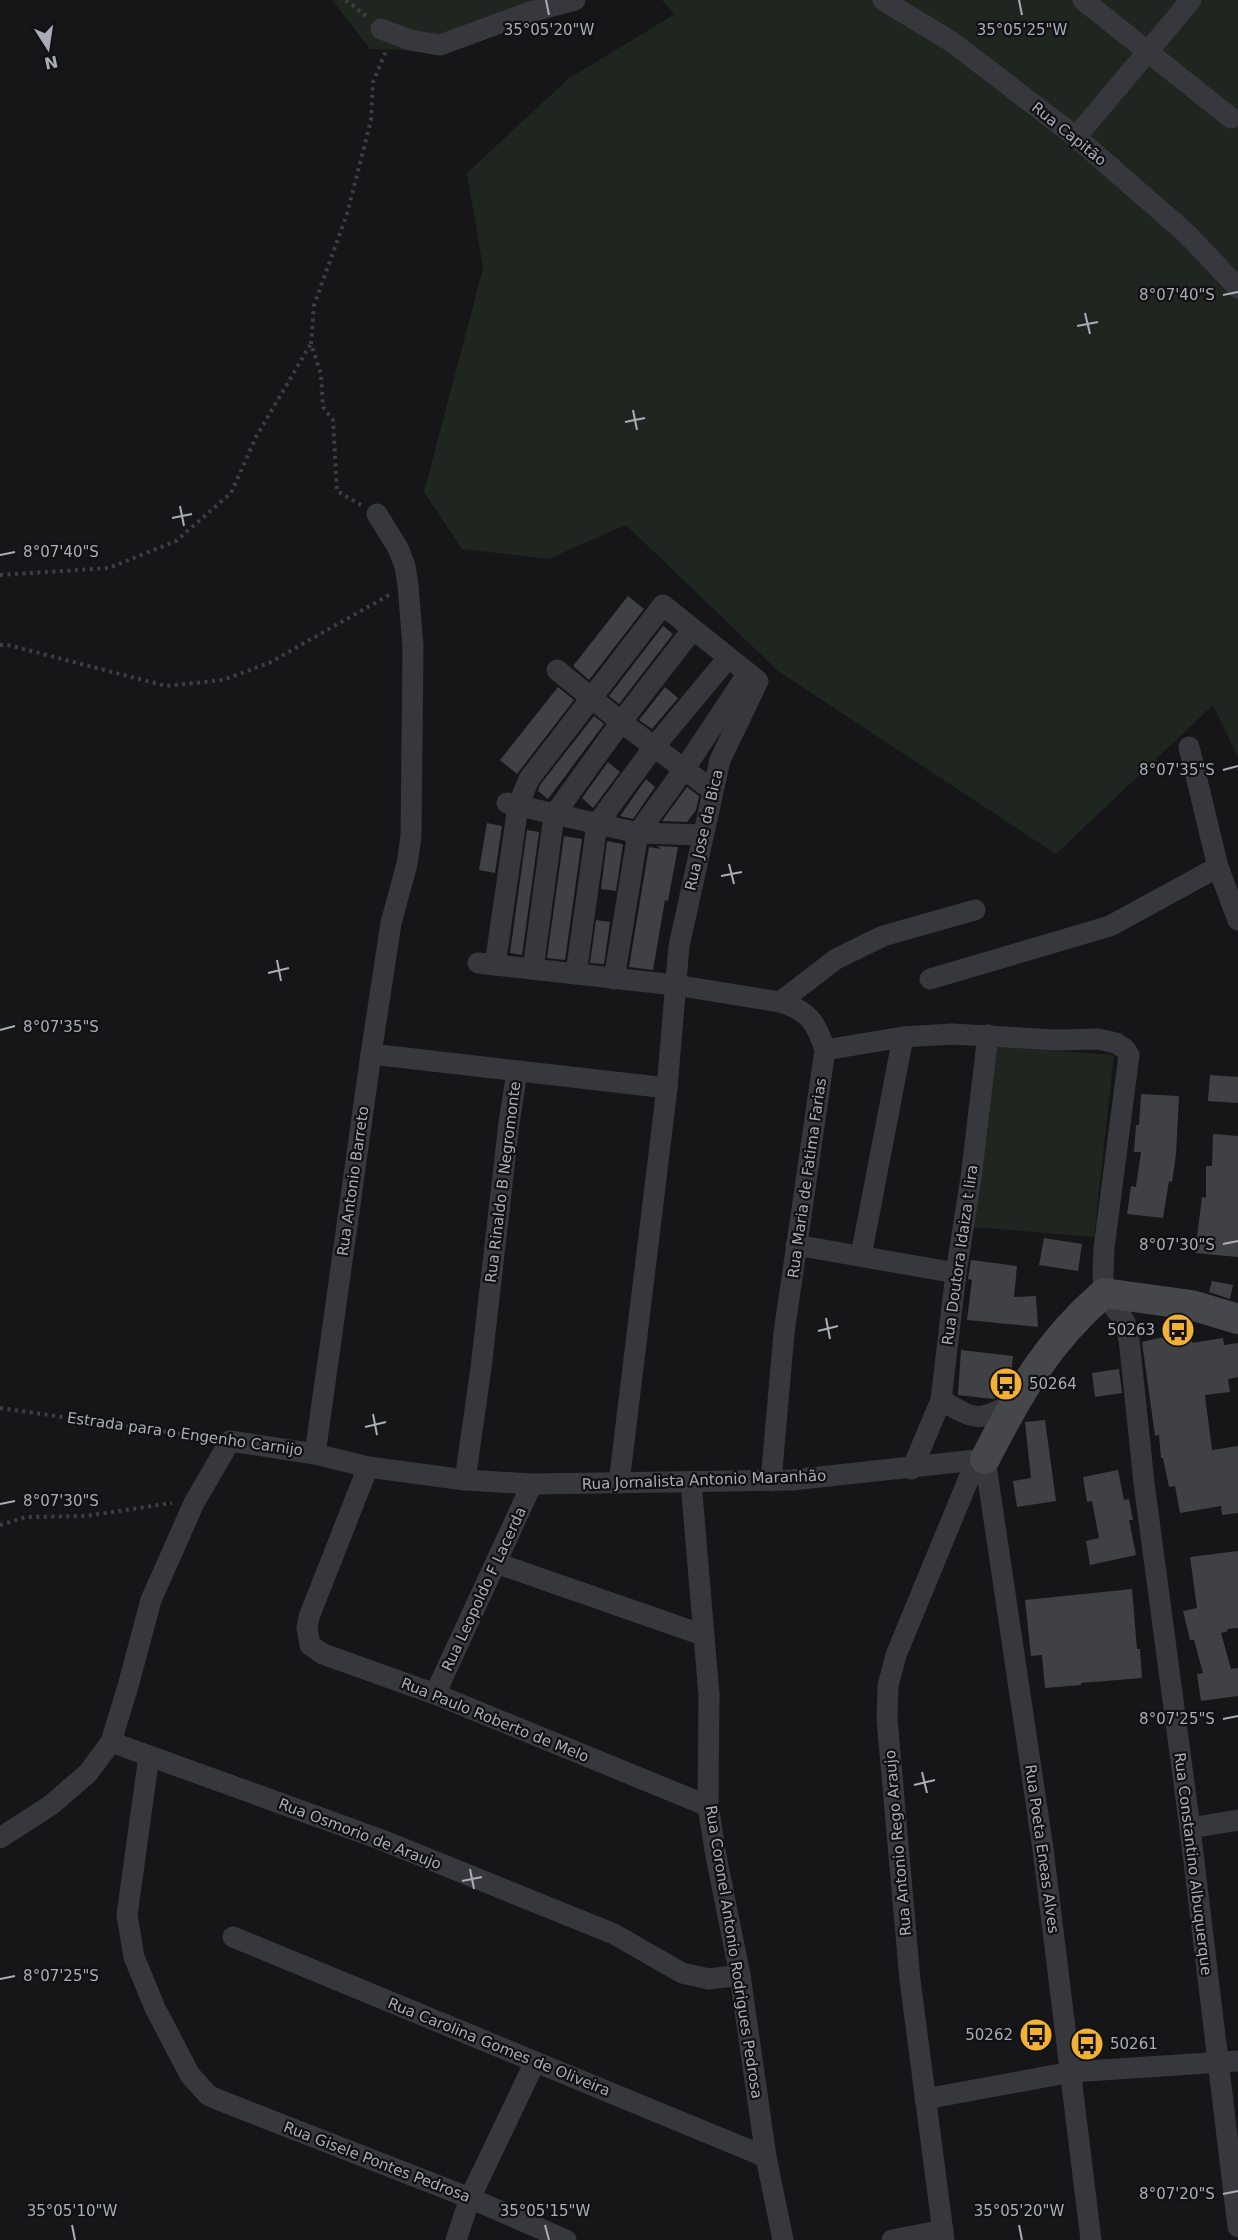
<svg xmlns="http://www.w3.org/2000/svg" width="1238" height="2240" font-family="'DejaVu Sans',sans-serif">
  <style>
    .green { fill: #1e261f }
    .building { fill: #404145 }
    .lines { fill: none; stroke-linecap: round; stroke-linejoin: round }
    .path { stroke: #3d3f44; stroke-width: 4; stroke-dasharray: 3 4.5; stroke-linecap: butt }
    .street { stroke: #37383d; stroke-width: 21 }
    .secondary { stroke: #45474d; stroke-width: 30 }
    .ticks { fill: none; stroke: #a8adb8; stroke-width: 2 }
    .labels { text-anchor: middle; stroke-width: 4.5; stroke-linejoin: round; paint-order: stroke }
    .street-label { font-size: 15px; fill: #a8adb8; stroke: #111113 }
    .poi-label { font-size: 15px; fill: #a8adb8; stroke: #111113; text-anchor: end }
    .ticks-label { font-size: 15px; text-anchor: middle; fill: #a8adb8; stroke: #111113; stroke-width: 4.5; stroke-linejoin: round; paint-order: stroke }
  </style>
  <rect width="100%" height="100%" fill="#161618"/>
  <!-- green -->
  <g class="green">
    <polygon points="332,0 586,0 504,21 433,51 370,49"/>
    <polygon points="662,0 1238,0 1238,757 1213,705 1056,854 778,671 626,525 548,559 462,549 424,492 483,268 467,173 568,79 675,14"/>
    <polygon points="996,1047 1114,1055 1094,1237 972,1227"/>
  </g>
  <!-- building -->
  <g class="building">
    <polygon points="628,596 644,609 589,680 573,666"/>
    <polygon points="663,626 673,634 619,704 609,696"/>
    <polygon points="558,687 574,700 517,774 500,760"/>
    <polygon points="665,687 678,698 652,729 639,720"/>
    <polygon points="594,716 604,724 548,799 538,791 540,785"/>
    <polygon points="608,762 620,772 593,808 582,798"/>
    <polygon points="646,779 655,787 633,819 620,816"/>
    <polygon points="687,787 699,796 696,810 687,822 662,821"/>
    <polygon points="487,823 502,826 495,873 479,870"/>
    <polygon points="527,830 539,832 522,955 510,953"/>
    <polygon points="564,836 582,839 565,960 547,958"/>
    <polygon points="607,841 623,844 616,891 601,889"/>
    <polygon points="657,846 678,847 668,901 665,900 653,970 629,967 649,847 661,849"/>
    <polygon points="596,920 610,922 604,964 590,963"/>
    <polygon points="1210,1075 1238,1077 1238,1103 1208,1101"/>
    <polygon points="1141,1094 1179,1096 1176,1154 1172,1182 1169,1181 1163,1218 1127,1214 1131,1186 1136,1187 1141,1152 1134,1152 1136,1125 1139,1125"/>
    <polygon points="1213,1134 1238,1136 1238,1257 1195,1253 1202,1197 1206,1198 1206,1166 1212,1166"/>
    <polygon points="1044,1238 1082,1244 1078,1271 1039,1265"/>
    <polygon points="971,1260 1017,1266 1014,1297 1036,1296 1038,1327 967,1320 972,1280 968,1279"/>
    <polygon points="1212,1281 1233,1285 1230,1299 1209,1292"/>
    <polygon points="1190,1327 1192,1343 1223,1338 1224,1345 1238,1343 1238,1377 1228,1379 1230,1392 1205,1395 1212,1450 1238,1446 1238,1513 1222,1515 1221,1506 1180,1513 1175,1486 1169,1487 1163,1458 1161,1458 1159,1435 1155,1436 1142,1342 1168,1336 1167,1329"/>
    <polygon points="961,1350 1013,1356 1011,1377 1000,1375 997,1397 993,1399 958,1395"/>
    <polygon points="1119,1369 1122,1393 1095,1397 1092,1373"/>
    <polygon points="1045,1420 1056,1501 1017,1507 1013,1481 1031,1478 1025,1422"/>
    <polygon points="1118,1470 1124,1500 1129,1499 1133,1520 1129,1520 1136,1555 1090,1565 1086,1541 1099,1538 1092,1501 1087,1502 1083,1477"/>
    <polygon points="1238,1551 1238,1628 1227,1629 1228,1631 1221,1633 1231,1669 1238,1668 1238,1696 1201,1701 1197,1674 1203,1673 1194,1640 1190,1640 1183,1611 1197,1608 1190,1557"/>
    <polygon points="1132,1589 1137,1649 1140,1649 1142,1678 1081,1683 1081,1685 1045,1688 1042,1655 1031,1656 1025,1600"/>
  </g>
  <g class="lines">
    <!-- path -->
    <g class="path">
      <polyline points="346,0 367,17"/>
      <polyline points="361,505 337,491 333,420 323,407 321,374 311,344 314,305 347,214 371,120 373,82 386,51"/>
      <polyline points="0,575 109,568 176,541 231,493 256,437 310,345"/>
      <polyline points="0,645 8,645 166,686 223,680 269,663 389,595"/>
      <polyline points="0,1408 209,1438"/>
      <polyline points="0,1525 26,1517 86,1516 172,1503"/>
    </g>
    <!-- street -->
    <g class="street">
      <polyline points="883,0 952,42 1076,137 1187,234 1238,288"/>
      <polyline points="1083,0 1231,118"/>
      <polyline points="381,29 410,40 440,45 530,12 575,0"/>
      <polyline points="1076,137 1191,0"/>
      <polyline points="557,670 621,722 712,790"/>
      <polyline points="1189,747 1218,867 1238,920"/>
      <polyline points="507,803 638,833 702,835"/>
      <path d="M478 963 675 985 780 1002C809 1011 816 1022 825 1050L784 1333 771 1481"/>
      <polyline points="495,965 518,806 529,779 663,605 758,681 720,760 679,946 667,1088 619,1483"/>
      <polyline points="533,969 554,815 621,722 693,629"/>
      <polyline points="576,974 597,824 654,747 728,658"/>
      <polyline points="614,979 638,833 685,768 748,673"/>
      <polyline points="930,979 1110,926 1218,867"/>
      <polyline points="780,1002 836,959 883,936 975,910"/>
      <polyline points="825,1050 903,1037 952,1034 1057,1040 1098,1039 1116,1043 1125,1049 1129,1055 1104,1248 1103,1274 1104,1293 1125,1322 1129,1339 1144,1483 1190,1828 1238,2227"/>
      <polyline points="371,1054 391,923 407,864 411,836 413,647 408,585 405,566 398,548 377,514"/>
      <polyline points="796,1245 956,1273"/>
      <polyline points="861,1256 903,1037"/>
      <path d="M941 1400C975 1420 979 1423 1014 1402"/>
      <polyline points="315,1454 371,1054 667,1088"/>
      <polyline points="368,1467 309,1617 307,1627 310,1645 323,1654 435,1694 708,1806"/>
      <polyline points="912,1469 941,1400 956,1273 971,1178 988,1035"/>
      <polyline points="465,1480 481,1368 509,1123 517,1072"/>
      <polyline points="691,1482 709,1695 708,1806 716,1856 740,1975 766,2157 783,2240"/>
      <polyline points="496,1563 703,1635"/>
      <polyline points="435,1694 532,1484"/>
      <polyline points="111,1742 382,1840 614,1934 682,1973 709,1979 740,1975"/>
      <polyline points="149,1756 127,1915 134,1957 155,2008 190,2075 208,2095 219,2100 470,2198 566,2240"/>
      <polyline points="1190,1828 1238,1820"/>
      <polyline points="0,1838 51,1805 88,1773 111,1742 128,1686 151,1600 194,1503 230,1441 315,1454 368,1467 465,1480 532,1484 792,1480 985,1459 1043,1849 1091,2240"/>
      <polyline points="233,1937 766,2157"/>
      <polyline points="925,2099 1072,2072 1238,2061"/>
      <polyline points="456,2240 470,2198 535,2062"/>
      <polyline points="892,2240 943,2230"/>
      <polyline points="944,2240 910,1980 887,1719 888,1686 896,1655 976,1461"/>
    </g>
    <!-- secondary -->
    <path class="secondary" d="M985 1459C1019 1393 1047 1342 1104 1293L1191 1305 1238 1319"/>
  </g>
  <!-- ticks -->
  <path class="ticks" d="M546 0 549 15M1019 0 1022 15M1223 295 1238 292M1085 313 1090 334M1077 326 1098 322M633 410 637 430M625 422 645 418M180 506 184 526M172 518 192 514M0 555 15 552M1223 770 1238 766M729 864 734 884M721 876 742 872M277 960 281 981M268 973 289 968M0 1030 15 1026M1223 1244 1238 1241M826 1318 830 1339M818 1331 838 1326M373 1414 377 1435M365 1427 386 1422M0 1504 15 1501M1223 1719 1238 1716M922 1772 927 1793M914 1785 935 1780M470 1869 474 1889M462 1881 482 1877M0 1979 15 1976M1223 2194 1238 2191M72 2225 75 2240M545 2225 549 2240M1019 2225 1022 2240"/>
  <!-- icons -->
  <defs>
    <g id="bus-disc" transform="scale(1.725)"><circle r="9.5" fill="#f2b134" stroke="#111113"/><path d="M-5-6H5V4H4V6H2V4H-2V6H-4V4H-5ZM-3.5-4V0h7V-4ZM-3.5 1.2v1.5H-2V1.2ZM2 1.2v1.5H3.5V1.2Z" fill="#111"/></g>
  </defs>
  <g fill-rule="evenodd">
    <use href="#bus-disc" x="1178" y="1330"/>
    <use href="#bus-disc" x="1006" y="1384"/>
    <use href="#bus-disc" x="1036" y="2035"/>
    <use href="#bus-disc" x="1087" y="2044"/>
  </g>
  <g class="labels">
    <!-- street labels -->
    <g class="street-label">
      <text transform="translate(1069 134) rotate(39)" y="5">Rua Capitão</text>
      <text transform="translate(704 830) rotate(-77)" y="5">Rua Jose da Bica</text>
      <text transform="translate(807 1178) rotate(-82)" y="5">Rua Maria de Fatima Farias</text>
      <text transform="translate(353 1181) rotate(-82)" y="5">Rua Antonio Barreto</text>
      <text transform="translate(503 1182) rotate(-83)" y="5">Rua Rinaldo B Negromonte</text>
      <text transform="translate(960 1255) rotate(-82)" y="5">Rua Doutora Idaiza t lira</text>
      <text transform="translate(185 1434) rotate(8)" y="5">Estrada para o Engenho Carnijo</text>
      <text transform="translate(704 1480) rotate(-2)" y="5">Rua Jornalista Antonio Maranhão</text>
      <text transform="translate(484 1589) rotate(-65)" y="5">Rua Leopoldo F Lacerda</text>
      <text transform="translate(495 1720) rotate(22)" y="5">Rua Paulo Roberto de Melo</text>
      <text transform="translate(360 1834) rotate(21)" y="5">Rua Osmorio de Araujo</text>
      <text transform="translate(898 1843) rotate(-95)" y="5">Rua Antonio Rego Araujo</text>
      <text transform="translate(1042 1849) rotate(82)" y="5">Rua Poeta Eneas Alves</text>
      <text transform="translate(1193 1864) rotate(83)" y="5">Rua Constantino Albuquerque</text>
      <text transform="translate(734 1952) rotate(81)" y="5">Rua Coronel Antonio Rodrigues Pedrosa</text>
      <text transform="translate(499 2047) rotate(22)" y="5">Rua Carolina Gomes de Oliveira</text>
      <text transform="translate(377 2162) rotate(21)" y="5">Rua Gisele Pontes Pedrosa</text>
    </g>
    <!-- poi labels -->
    <g class="poi-label">
      <text x="1155" y="1335">50263</text>
      <text x="1029" y="1389" text-anchor="start">50264</text>
      <text x="1013" y="2040">50262</text>
      <text x="1110" y="2049" text-anchor="start">50261</text>
    </g>
  </g>
  <g class="ticks-label">
    <text x="549" y="35">35°05'20"W</text>
    <text x="1022" y="35">35°05'25"W</text>
    <text x="1177" y="300">8°07'40"S</text>
    <text x="61" y="557">8°07'40"S</text>
    <text x="1177" y="775">8°07'35"S</text>
    <text x="61" y="1032">8°07'35"S</text>
    <text x="1177" y="1250">8°07'30"S</text>
    <text x="61" y="1506">8°07'30"S</text>
    <text x="1177" y="1724">8°07'25"S</text>
    <text x="61" y="1981">8°07'25"S</text>
    <text x="1177" y="2199">8°07'20"S</text>
    <text x="72" y="2216">35°05'10"W</text>
    <text x="545" y="2216">35°05'15"W</text>
    <text x="1019" y="2216">35°05'20"W</text>
  </g>
  <!-- north arrow -->
  <g transform="translate(48 48) rotate(168)" stroke="#111113" stroke-width="4.5" paint-order="stroke">
  <path d="M0-4.5L10 22L0 15L-10 22Z" fill="#a8adb8"/>
  <text y="-9" font-size="16" font-weight="bold" text-anchor="middle" fill="#a8adb8">N</text>
  </g>
</svg>
